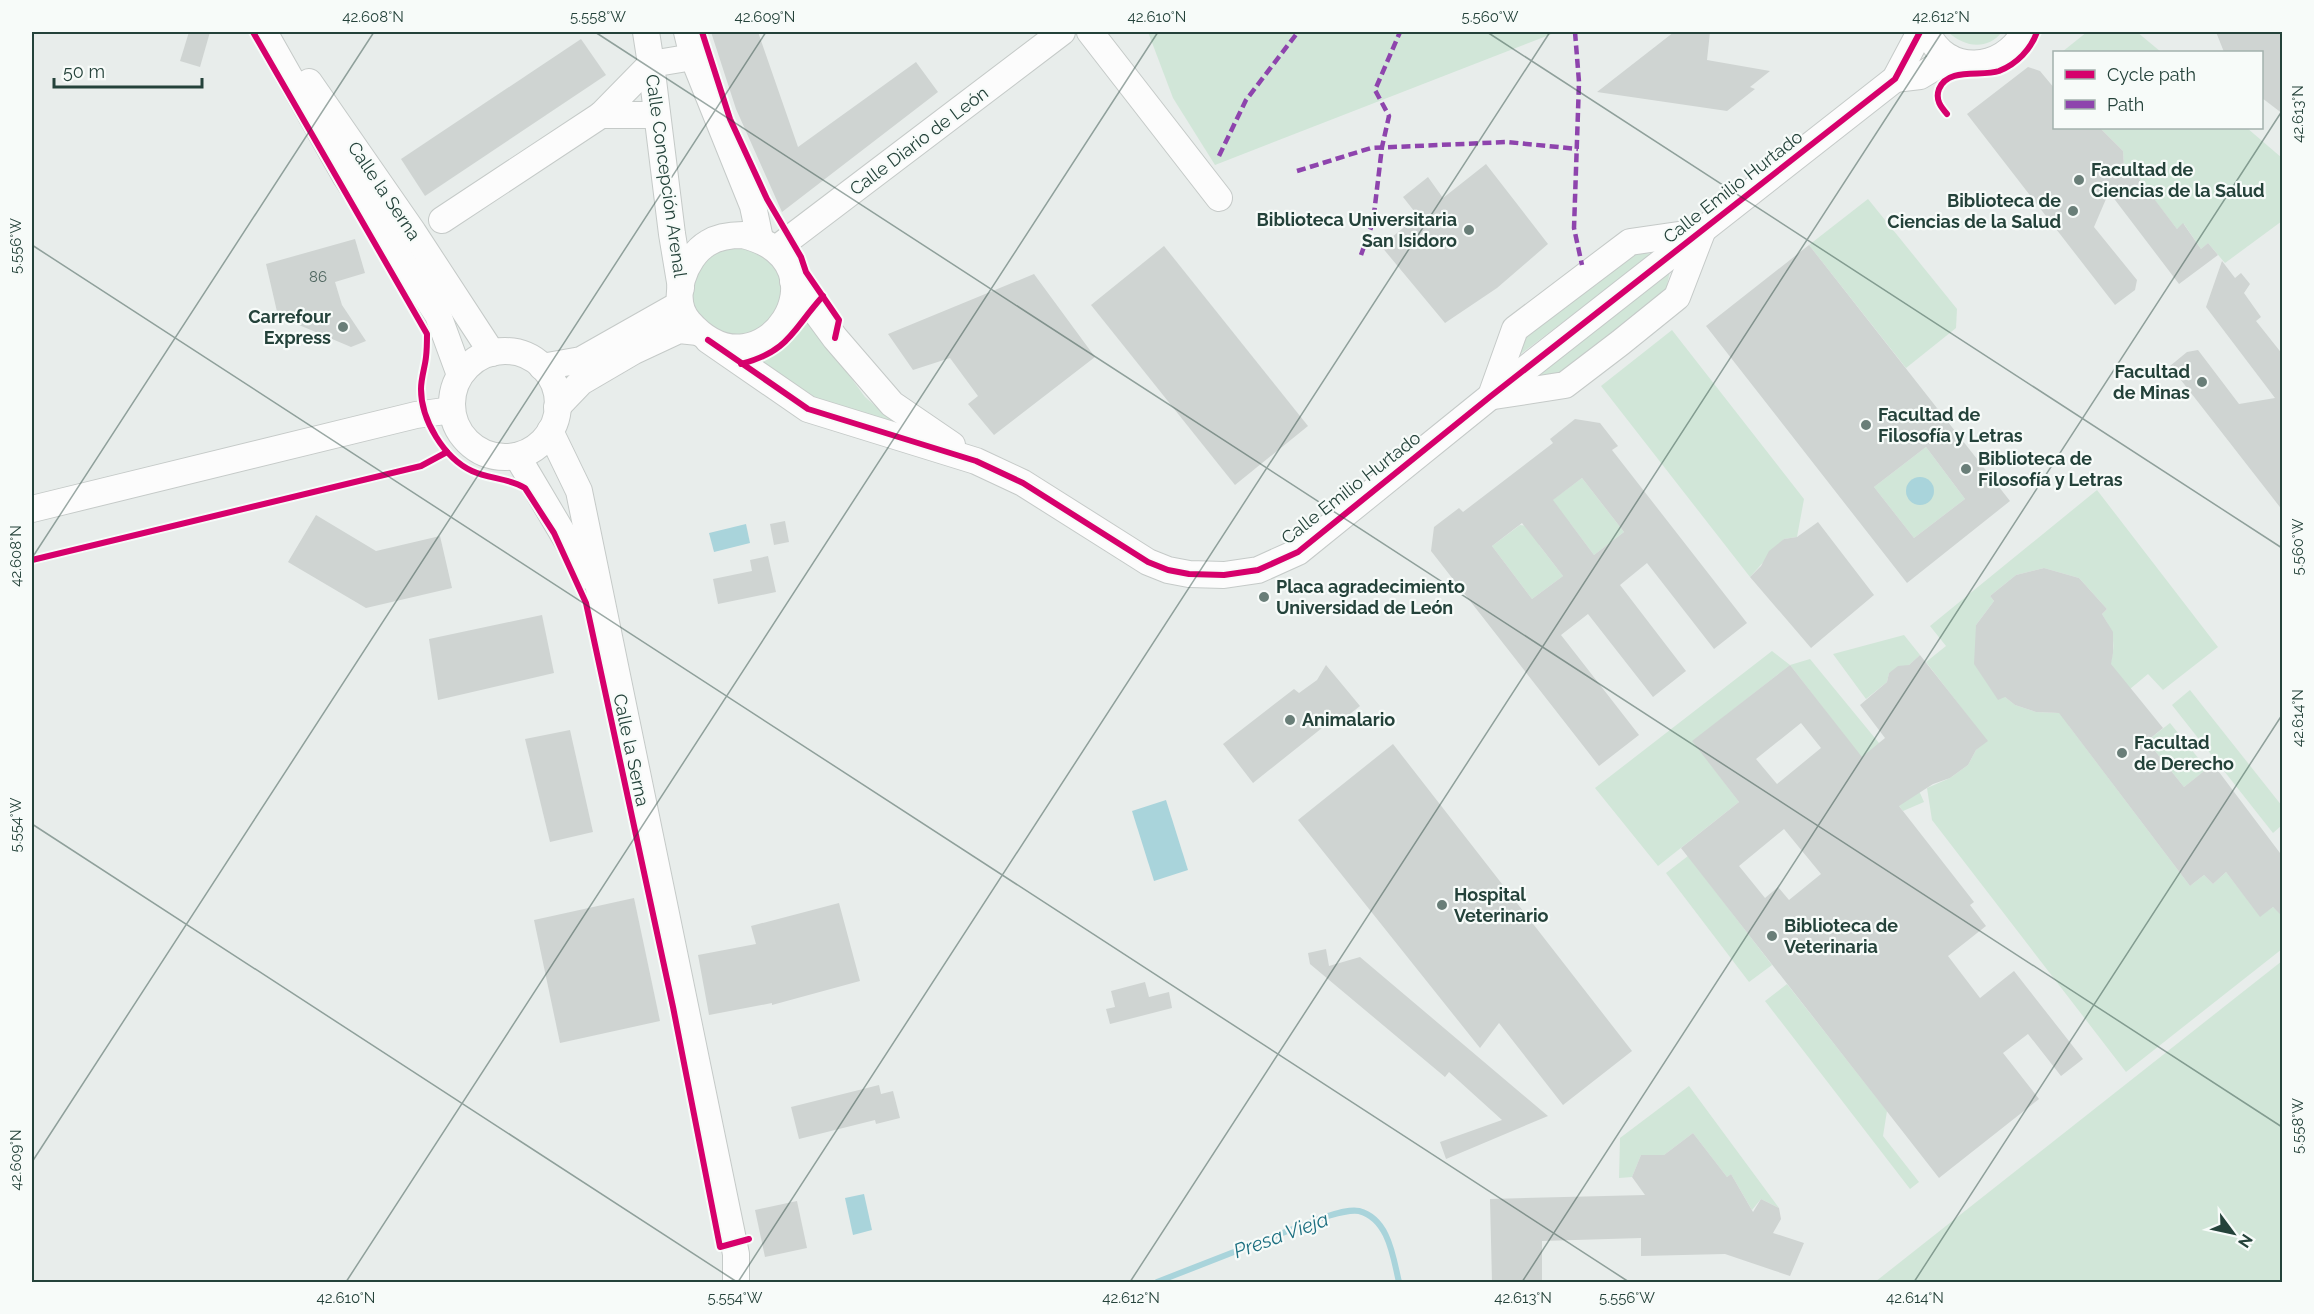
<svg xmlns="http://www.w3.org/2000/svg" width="2314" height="1314" font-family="Raleway,sans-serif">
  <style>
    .green { fill: #d1e6d8 }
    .water { fill: #a9d4db }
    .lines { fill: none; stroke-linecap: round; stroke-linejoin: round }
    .stream { stroke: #a9d4db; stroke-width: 6 }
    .building { fill: #cfd4d2; fill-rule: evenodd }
    .minor-casing { stroke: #c5cac8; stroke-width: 28 }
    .minor { stroke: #fcfcfc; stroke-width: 26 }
    .quiet { stroke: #8e44ad; stroke-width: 4.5; stroke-dasharray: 9 4.5; stroke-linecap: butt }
    .cycleway-casing { stroke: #f7fbf9; stroke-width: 10 }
    .cycleway { stroke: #d6006c; stroke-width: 6 }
    .ticks { fill: none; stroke: #24423a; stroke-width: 1.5; stroke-opacity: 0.45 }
    .poi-dot { fill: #697e78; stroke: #f7fbf9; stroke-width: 2 }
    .labels { text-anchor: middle; stroke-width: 4.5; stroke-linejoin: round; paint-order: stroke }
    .number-label { font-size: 15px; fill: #506761 }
    .street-label { font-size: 18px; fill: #24423a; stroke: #f7fbf9 }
    .poi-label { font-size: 18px; font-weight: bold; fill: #24423a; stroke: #f7fbf9; text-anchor: start }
    .water-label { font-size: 20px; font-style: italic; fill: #1c6f80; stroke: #f7fbf9 }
    .neatline { fill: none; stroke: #24423a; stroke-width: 2 }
    .ticks-label { font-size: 15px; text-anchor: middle; fill: #24423a }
  </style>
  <rect width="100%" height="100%" fill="#e8edeb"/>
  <!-- green -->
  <g class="green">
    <polygon points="1148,32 1557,32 1215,165 1173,98"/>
    <path d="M1948 32H1947H2002C1987 51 1964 47 1948 32Z"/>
    <polygon points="2087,32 2137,32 2161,52 2062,52"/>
    <polygon points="2100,128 2247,128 2282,158 2282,221 2225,263 2208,243 2201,249 2184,224 2177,229 2130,168 2124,167 2123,151"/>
    <polygon points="1868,199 1957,309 1956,328 1906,368 1809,245"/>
    <circle cx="737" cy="291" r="45"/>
    <polygon points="1629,251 1653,254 1514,359 1522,331"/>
    <polygon points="1670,271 1665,295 1560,376 1531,376"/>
    <path d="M805 315 865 397 902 429 827 408 756 360C783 347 789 341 805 315Z"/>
    <polygon points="1672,330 1804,499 1797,537 1784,539 1750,577 1601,386"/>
    <polygon points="1926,447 1965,499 1914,538 1874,487"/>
    <polygon points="1582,478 1624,532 1594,555 1570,523 1539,545 1563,576 1532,599 1492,546 1520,525 1538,527 1551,501"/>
    <path d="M2097 490 2218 647 2163 690 2148 674 2130 689 2108 674C2115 647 2117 638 2102 614L2107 609 2079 578 2044 568 2016 575 1990 596 1994 601 1976 625 2005 697 2015 705 2036 712 2057 713 2073 706 2069 726 2190 886 2204 875 2213 884 2226 872 2260 916 2273 907 2282 915V949L2126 1072 1932 820 1927 788 1950 778 1968 765 1976 750 1987 741 1926 662 1946 646 1930 626Z"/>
    <polygon points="1904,635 1920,655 1909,665 1889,673 1887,682 1866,699 1833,654"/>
    <polygon points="1772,651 1790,665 1810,659 1920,793 1924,802 1903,811 1790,665 1693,741 1739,802 1658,866 1595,788"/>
    <polygon points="2190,690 2282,806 2282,825 2273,833 2172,705"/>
    <polygon points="2170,723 2207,769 2184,787 2147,741"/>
    <polygon points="1688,856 1772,965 1749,982 1666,873"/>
    <polygon points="2282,961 2282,1282 1875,1282"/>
    <polygon points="1787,984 1887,1111 1883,1136 1919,1182 1910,1189 1765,1001"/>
    <polygon points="1689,1086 1779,1208 1761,1199 1752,1210 1731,1174 1727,1177 1693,1133 1664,1155 1641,1155 1632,1177 1619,1178 1620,1138"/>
  </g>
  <!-- water -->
  <g class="water">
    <circle cx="1920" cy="491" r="14"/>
    <polygon points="746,524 750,543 714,552 709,533"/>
    <polygon points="1166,800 1188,870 1154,881 1132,811"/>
    <polygon points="864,1194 872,1230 853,1235 845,1198"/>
  </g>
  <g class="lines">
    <!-- stream -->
    <path class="stream" d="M1157 1282 1321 1218C1333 1215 1347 1209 1359 1211 1389 1219 1393 1257 1399 1282"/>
  </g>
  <!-- building -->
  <g class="building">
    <polygon points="189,32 210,32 200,67 180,61"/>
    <polygon points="711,32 758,32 798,147 916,62 938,92 782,212 736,109"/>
    <polygon points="1674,32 1710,32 1707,60 1770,71 1750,87 1755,89 1727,111 1597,92"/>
    <polygon points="2216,32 2283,32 2283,114 2262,98 2262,52 2224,52"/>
    <polygon points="581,39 606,75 425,196 401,159"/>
    <polygon points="2028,67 2040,71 2055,89 2055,128 2100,128 2123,151 2124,167 2130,167 2177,229 2183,223 2201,249 2208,243 2218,255 2179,284 2109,192 2094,227 2137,280 2135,290 2115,305 1967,114"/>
    <polygon points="1486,164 1548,244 1497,288 1445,323 1381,246 1418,216 1403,197 1428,177 1443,198"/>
    <polygon points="355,239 365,273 335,282 342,305 366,341 351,347 299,325 297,312 278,316 266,264"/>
    <path d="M1809 245 2010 501 1907 583 1706 326ZM1926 447 1965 499 1914 538 1874 487Z"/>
    <polygon points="1164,246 1308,426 1235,485 1091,305"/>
    <polygon points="2222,261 2235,278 2241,273 2250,284 2244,293 2261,317 2256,321 2283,355 2283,511 2170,366 2187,352 2198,350 2239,404 2275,398 2206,307"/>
    <polygon points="1034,274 1095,357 994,435 968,404 978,396 950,358 913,370 888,334"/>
    <path d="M1575 419 1600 423 1618 446 1612 450 1747 623 1714 649 1647 563 1620 585 1686 671 1653 697 1588 614 1561 635 1639 735 1599 766 1431 551 1434 527 1459 508 1463 512 1553 443 1550 439ZM1582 478 1624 532 1594 555 1553 500ZM1522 523 1563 576 1532 599 1492 546Z"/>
    <polygon points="316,515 376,551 440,536 452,588 366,608 288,562"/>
    <polygon points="785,521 789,542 774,545 770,524"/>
    <polygon points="1818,522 1874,595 1811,648 1750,577 1761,566 1769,551 1784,539 1797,537"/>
    <polygon points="768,556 776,592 718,604 713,579 752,571 750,560"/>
    <polygon points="2044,568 2079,578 2107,609 2102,614 2113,632 2113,653 2111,664 2163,728 2147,741 2184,787 2213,764 2283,857 2283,917 2273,907 2260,917 2226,872 2213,884 2204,875 2190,886 2059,713 2036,712 2015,705 2005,697 1998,700 1974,664 1976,625 1994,601 1990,596 2016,575"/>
    <polygon points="542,615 554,673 438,700 429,639"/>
    <path d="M1920 655 1988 741 1976 750 1968 765 1950 778 1933 784 1899 806 1974 902 1970 905 1986 926 1948 956 1980 998 2014 971 2083 1059 2061 1076 2028 1034 2003 1053 2039 1099 1939 1178 1681 848 1739 802 1692 741 1790 665 1862 757 1885 738 1860 705 1887 682 1889 673 1898 666 1909 665ZM1801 723 1821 748 1777 784 1756 759ZM1784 829 1821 874 1789 900 1778 887 1765 898 1739 866Z"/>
    <polygon points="1326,665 1360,706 1350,714 1314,718 1322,728 1253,783 1223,744 1294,689 1299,693 1317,680"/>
    <polygon points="570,730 593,832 550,842 525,739"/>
    <polygon points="1393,744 1632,1051 1563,1105 1499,1023 1480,1048 1298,820"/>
    <polygon points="634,898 660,1021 560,1043 534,920"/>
    <polygon points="839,903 860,981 772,1005 772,1003 709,1015 698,955 756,944 751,926"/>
    <polygon points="1326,949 1329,966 1360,957 1548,1116 1446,1159 1440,1142 1502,1120 1449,1072 1445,1077 1310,964 1308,953"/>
    <polygon points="1145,982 1149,997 1169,992 1172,1008 1110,1024 1106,1009 1115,1007 1111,991"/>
    <polygon points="879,1085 881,1094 893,1091 900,1118 876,1124 875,1120 799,1139 791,1107"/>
    <polygon points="1693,1133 1727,1177 1731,1174 1753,1212 1761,1199 1779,1208 1781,1219 1773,1233 1804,1243 1790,1276 1725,1254 1641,1256 1641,1238 1542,1241 1542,1282 1492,1282 1490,1199 1645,1195 1632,1177 1641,1155 1664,1155"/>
    <polygon points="797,1201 807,1248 765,1257 755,1210"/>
  </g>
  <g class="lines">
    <!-- minor casing -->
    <g class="minor-casing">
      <g id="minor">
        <polyline points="264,32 346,177 438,315 460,375"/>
        <polyline points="687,32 693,57"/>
        <polyline points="1090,32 1219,198"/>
        <path d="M1927 32C1946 76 2003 72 2024 32"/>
        <polyline points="1895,79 1920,76 1950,58"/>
        <polyline points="309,82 413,232 492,353"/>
        <polyline points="601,115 657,115"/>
        <polyline points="442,220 601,115 651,64 646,32"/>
        <path d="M743 235C853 262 762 405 689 322 669 300 684 257 708 243 719 236 731 235 743 235Z"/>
        <polyline points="776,249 1062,32"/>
        <polyline points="793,281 835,338 892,404 952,445"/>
        <polyline points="681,288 672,234 651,64 693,57 753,206 760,239"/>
        <polyline points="708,340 808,409 976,461 1023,483 1148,562 1168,570 1189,574 1224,575 1258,570 1298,552 1491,396 1895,79 1920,32"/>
        <circle cx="505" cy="404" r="53"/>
        <polyline points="542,367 581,360 680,304"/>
        <polyline points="1491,396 1515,329 1630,242 1699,232"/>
        <polyline points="1494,396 1565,385 1620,343 1677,297 1702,232"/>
        <polyline points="557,407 581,382 634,351 679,330 698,332"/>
        <polyline points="550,431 579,491 736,1254 736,1282"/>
        <polyline points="517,456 588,576"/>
        <polyline points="32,509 416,415 452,410"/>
      </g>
    </g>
    <!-- minor -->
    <use href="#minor" class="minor"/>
    <!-- quiet -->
    <g class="quiet">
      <polyline points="1575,32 1579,82 1574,228 1582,265"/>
      <polyline points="1219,156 1246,100 1298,32"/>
      <polyline points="1297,171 1371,148 1507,142 1578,149"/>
      <polyline points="1361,255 1373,222 1382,147 1389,116 1375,90 1400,32"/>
    </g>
    <!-- cycleway casing -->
    <g class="cycleway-casing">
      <g id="cycleway">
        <path d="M253 32 427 334C427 342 427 349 426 357 425 367 421 378 421 389 421 420 444 458 472 471 489 479 509 478 525 488L554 533 586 603 673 1007 720 1247 749 1239"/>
        <polyline points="702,32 730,119 767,199 801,257 806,272 839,320 835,338"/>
        <path d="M1947 114C1941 107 1935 100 1939 89 1948 67 1981 77 1999 71 2017 64 2031 49 2037 32"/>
        <polyline points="708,340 808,409 976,461 1023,483 1148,562 1168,570 1189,574 1224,575 1258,570 1298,552 1491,396 1895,79 1920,32"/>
        <path d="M741 364C790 351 792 330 823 296"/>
        <polyline points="32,560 421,466 447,452"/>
      </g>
    </g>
    <!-- cycleway -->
    <use href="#cycleway" class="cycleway"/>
  </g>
  <!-- ticks -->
  <path class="ticks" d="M595 32 2282 1127M1487 32 2282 548M32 245 1629 1282M32 558 374 32M32 824 737 1282M32 1162 766 32M346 1282 1158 32M738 1282 1550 32M1130 1282 1942 32M1522 1282 2282 111M1914 1282 2282 715"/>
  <!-- markers -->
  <g class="poi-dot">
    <circle cx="2079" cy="180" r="6"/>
    <circle cx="2073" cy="211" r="6"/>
    <circle cx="1469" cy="230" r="6"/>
    <circle cx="343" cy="327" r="6"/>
    <circle cx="2202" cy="382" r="6"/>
    <circle cx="1866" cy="425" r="6"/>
    <circle cx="1966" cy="469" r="6"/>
    <circle cx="1264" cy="597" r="6"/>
    <circle cx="1290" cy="720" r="6"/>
    <circle cx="2122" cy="753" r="6"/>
    <circle cx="1442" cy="905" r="6"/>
    <circle cx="1772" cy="936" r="6"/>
  </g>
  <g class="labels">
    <!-- number labels -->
    <g class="number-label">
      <text x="318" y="282">86</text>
    </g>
    <!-- street labels -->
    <g class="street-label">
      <text transform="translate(919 141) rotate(-37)" y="6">Calle Diario de León</text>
      <text transform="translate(666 176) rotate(82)" y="6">Calle Concepción Arenal</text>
      <text transform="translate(1733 187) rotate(-38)" y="6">Calle Emilio Hurtado</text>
      <text transform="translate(384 191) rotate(56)" y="6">Calle la Serna</text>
      <text transform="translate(1351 488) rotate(-38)" y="6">Calle Emilio Hurtado</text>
      <text transform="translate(631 750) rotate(78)" y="6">Calle la Serna</text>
    </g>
    <!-- poi labels -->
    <g class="poi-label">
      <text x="2091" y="176">Facultad de<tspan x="2091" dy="21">Ciencias de la Salud</tspan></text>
      <text x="2061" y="207" text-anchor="end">Biblioteca de<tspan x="2061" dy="21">Ciencias de la Salud</tspan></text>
      <text x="1457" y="226" text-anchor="end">Biblioteca Universitaria<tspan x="1457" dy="21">San Isidoro</tspan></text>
      <text x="331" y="323" text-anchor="end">Carrefour<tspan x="331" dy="21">Express</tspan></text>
      <text x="2190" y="378" text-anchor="end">Facultad<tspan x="2190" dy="21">de Minas</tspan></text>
      <text x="1878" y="421">Facultad de<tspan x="1878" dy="21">Filosofía y Letras</tspan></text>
      <text x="1978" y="465">Biblioteca de<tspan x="1978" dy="21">Filosofía y Letras</tspan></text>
      <text x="1276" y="593">Placa agradecimiento<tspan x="1276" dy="21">Universidad de León</tspan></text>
      <text x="1302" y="726">Animalario</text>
      <text x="2134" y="749">Facultad<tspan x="2134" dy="21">de Derecho</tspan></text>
      <text x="1454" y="901">Hospital<tspan x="1454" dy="21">Veterinario</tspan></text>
      <text x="1784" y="932">Biblioteca de<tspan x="1784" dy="21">Veterinaria</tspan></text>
    </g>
    <!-- water labels -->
    <g class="water-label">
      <text transform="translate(1281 1235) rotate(-20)" y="7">Presa Vieja</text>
    </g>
  </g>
  <!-- border -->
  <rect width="2314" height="1314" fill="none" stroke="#f7fbf9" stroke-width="66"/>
  <!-- legend -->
  <rect x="2053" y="51" width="210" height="78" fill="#f7fbf9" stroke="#a3b1ad" stroke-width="1.5"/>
  <rect x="2065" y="70" width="30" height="9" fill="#d6006c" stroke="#a3b1ad" stroke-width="1.5"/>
  <text x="2107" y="81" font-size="18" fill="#24423a">Cycle path</text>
  <rect x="2065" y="100" width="30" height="9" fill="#8e44ad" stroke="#a3b1ad" stroke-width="1.5"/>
  <text x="2107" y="111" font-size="18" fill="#24423a">Path</text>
  <!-- north arrow -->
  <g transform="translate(2233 1233) rotate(123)" stroke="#f7fbf9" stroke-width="4.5" paint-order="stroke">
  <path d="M0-4.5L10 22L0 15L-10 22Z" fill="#24423a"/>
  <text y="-9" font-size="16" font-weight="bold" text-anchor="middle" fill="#24423a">N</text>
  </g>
  <!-- scale -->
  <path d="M54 78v9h148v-9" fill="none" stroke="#24423a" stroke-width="3"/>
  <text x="63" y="78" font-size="18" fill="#24423a" stroke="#f7fbf9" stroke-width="4.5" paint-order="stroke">50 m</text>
  <rect x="33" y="33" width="2248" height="1248" class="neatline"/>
  <g class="ticks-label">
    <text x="373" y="22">42.608°N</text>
    <text x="598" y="22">5.558°W</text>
    <text x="765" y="22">42.609°N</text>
    <text x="1157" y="22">42.610°N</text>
    <text x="1490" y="22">5.560°W</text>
    <text x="1941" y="22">42.612°N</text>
    <text transform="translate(2298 114) rotate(-90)" y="5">42.613°N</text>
    <text transform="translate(16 246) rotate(-90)" y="5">5.556°W</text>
    <text transform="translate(2298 547) rotate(-90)" y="5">5.560°W</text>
    <text transform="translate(16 556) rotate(-90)" y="5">42.608°N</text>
    <text transform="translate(2298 718) rotate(-90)" y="5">42.614°N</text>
    <text transform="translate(16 825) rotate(-90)" y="5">5.554°W</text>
    <text transform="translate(2298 1126) rotate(-90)" y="5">5.558°W</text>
    <text transform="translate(16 1160) rotate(-90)" y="5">42.609°N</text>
    <text x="346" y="1303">42.610°N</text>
    <text x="735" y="1303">5.554°W</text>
    <text x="1131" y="1303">42.612°N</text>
    <text x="1523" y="1303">42.613°N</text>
    <text x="1627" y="1303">5.556°W</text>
    <text x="1915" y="1303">42.614°N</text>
  </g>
</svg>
